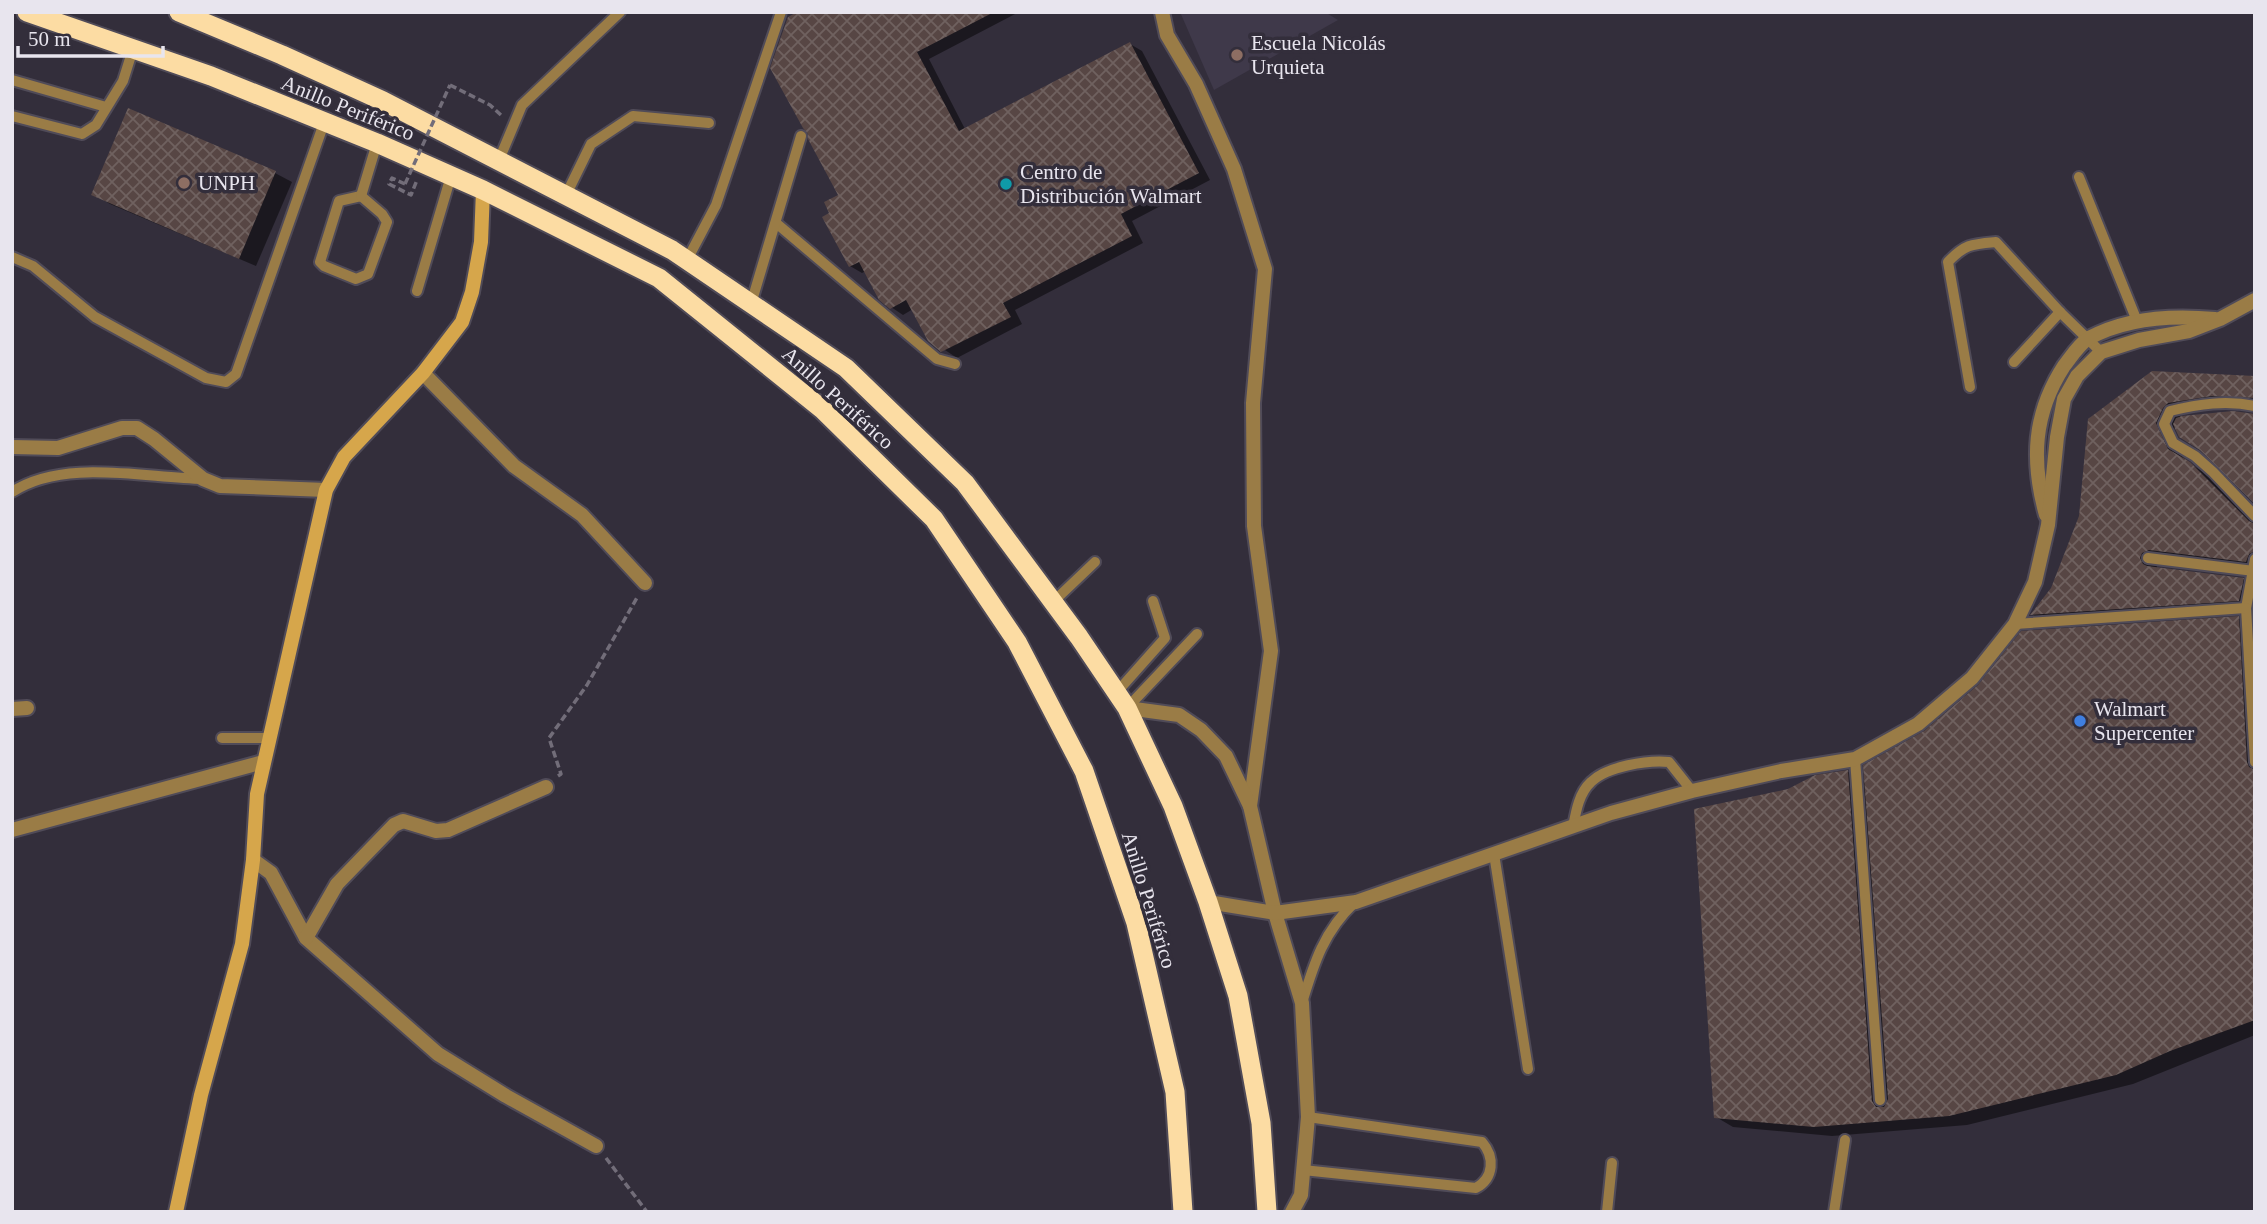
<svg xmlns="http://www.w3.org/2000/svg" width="2267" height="1224" font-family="'Times New Roman',serif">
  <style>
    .built { fill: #3f394a }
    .shadow { fill: #0007 }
    .building { fill: url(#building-cross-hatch) }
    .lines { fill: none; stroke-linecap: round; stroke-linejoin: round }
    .service-casing { stroke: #504b58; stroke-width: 14 }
    .minor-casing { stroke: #504b58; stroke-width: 18 }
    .secondary-casing { stroke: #504b58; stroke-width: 18 }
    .trunk-casing { stroke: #504b58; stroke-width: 23 }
    .path { stroke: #726d79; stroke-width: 3.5; stroke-dasharray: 7 3.5; stroke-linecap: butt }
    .service { stroke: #9a7c46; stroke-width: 10 }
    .minor { stroke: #9a7c46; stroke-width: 14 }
    .secondary { stroke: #d6a64b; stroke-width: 14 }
    .trunk { stroke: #fcdca3; stroke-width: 19 }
    .path-bridge { stroke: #726d79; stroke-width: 3.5; stroke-dasharray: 7 3.5; stroke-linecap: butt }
    .education-dot { fill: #8d6e63; stroke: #332e3b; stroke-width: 2.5 }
    .culture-dot { fill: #0f9aa8; stroke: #332e3b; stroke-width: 2.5 }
    .shop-dot { fill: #3f7fe0; stroke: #332e3b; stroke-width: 2.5 }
    .labels { text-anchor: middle; stroke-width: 7; stroke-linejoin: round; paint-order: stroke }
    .poi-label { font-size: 21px; fill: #e8e5ee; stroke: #332e3b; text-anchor: start }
    .street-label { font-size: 21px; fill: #e8e5ee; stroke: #332e3b }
  </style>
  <defs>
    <pattern id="building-cross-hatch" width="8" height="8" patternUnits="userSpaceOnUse" patternTransform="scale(1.75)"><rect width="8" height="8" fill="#574644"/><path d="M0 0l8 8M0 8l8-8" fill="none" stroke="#6f615f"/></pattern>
  </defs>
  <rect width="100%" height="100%" fill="#332e3b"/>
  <!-- built -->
  <polygon class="built" points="1180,12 1325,12 1338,20 1214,90"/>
  <!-- shadow -->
  <g class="shadow">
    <polygon points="800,12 1019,12 929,59 965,129 1130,44 1142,51 1210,180 1132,221 1143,243 1015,310 1022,324 957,358 930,340 913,309 903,315 891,307 866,271 862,273 850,266 831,213 841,195"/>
    <polygon points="129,111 275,173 292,182 256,266 110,204 94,194"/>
    <polygon points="2255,377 2255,406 2230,404 2182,413 2173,431 2173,438 2185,461 2207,474 2255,522 2255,569 2157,563 2157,569 2243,579 2255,586 2255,609 2048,624 2033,615 2052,588 2081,517 2090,420"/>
    <polygon points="2238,618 2255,628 2255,1035 2133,1084 1967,1125 1832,1136 1733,1127 1716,1117 1789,790 1848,772 1866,783 1980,686"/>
  </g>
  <!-- building -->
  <g class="building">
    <polygon points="797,12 994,12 917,52 959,131 1130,42 1199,173 1121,214 1132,236 1003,303 1011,317 941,352 928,341 906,300 890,309 879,300 859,262 849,267 822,217 829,213 824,202 838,195 808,139 808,134 803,128 770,68 788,17"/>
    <polygon points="128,108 276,171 239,259 91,195"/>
    <polygon points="2152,371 2255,376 2255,398 2212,396 2168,403 2163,408 2156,423 2168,449 2190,462 2249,521 2255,524 2255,551 2249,554 2246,562 2149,550 2142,553 2140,558 2143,564 2147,566 2244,578 2239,601 2030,615 2051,588 2079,516 2088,419"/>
    <polygon points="2233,411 2255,414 2255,504 2200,450 2179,437 2173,424 2176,418 2182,416"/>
    <polygon points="2239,616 2247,762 2249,767 2255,770 2255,1020 2170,1051 2116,1075 1949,1116 1814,1127 1714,1118 1694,809 1788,789 1815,775 1848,770 1872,1101 1876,1107 1884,1107 1888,1099 1863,765 1924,731 1978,685 2021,631"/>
  </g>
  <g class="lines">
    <!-- service casing -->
    <g class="service-casing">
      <g id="service">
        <polyline points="12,80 106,107"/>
        <polyline points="12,116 82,134 96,125 123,81 133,49"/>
        <polyline points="499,160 522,105 620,12"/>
        <polyline points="2079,177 2137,321"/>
        <polyline points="566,195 591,144 633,116 709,123"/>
        <polygon points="361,196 382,214 387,222 368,274 356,279 324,266 320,262 339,201"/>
        <polyline points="361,196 377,143"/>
        <polyline points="776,223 937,359 955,364"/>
        <polyline points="12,257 33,266 95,317 206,378 226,382 236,374 324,123"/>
        <polyline points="687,260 716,205 781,12"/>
        <polyline points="417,291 451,176"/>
        <polyline points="751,304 801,136"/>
        <polyline points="2014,362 2060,312"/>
        <path d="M1970 387 1948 262C1965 244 1972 244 1996 242L2060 312 2101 352"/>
        <path d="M2255 406C2226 400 2199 404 2170 411L2164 424 2173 443 2195 456 2213 472 2255 516"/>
        <path d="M12 492C64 458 144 478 203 479"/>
        <polyline points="2148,558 2254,571"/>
        <polyline points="2255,559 2246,608 2255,762"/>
        <polyline points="1053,602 1095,562"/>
        <polyline points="2015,624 2246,608"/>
        <polyline points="1117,692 1165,638 1153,601"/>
        <polyline points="1127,708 1197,634"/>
        <polyline points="222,738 269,738"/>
        <polyline points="1855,759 1880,1100"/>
        <path d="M1573 827C1576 811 1579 793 1591 782 1607 766 1648 760 1669 762L1692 791"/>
        <polyline points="1494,854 1528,1069"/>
        <path d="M1302 1003C1314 963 1324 931 1355 902"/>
        <path d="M1303 1170 1476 1188C1494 1178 1495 1157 1482 1142L1308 1117"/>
        <polyline points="1607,1212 1612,1163"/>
        <polyline points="1834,1212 1845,1140"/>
      </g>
    </g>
    <!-- minor casing -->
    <g class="minor-casing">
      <g id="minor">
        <polyline points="1162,12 1167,35 1196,84 1234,169 1265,269 1253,403 1254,526 1271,651 1250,806"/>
        <polyline points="423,373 514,466 582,515 645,583"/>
        <polyline points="12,447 58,448 122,428 137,428 154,439 203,479 220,486 326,490"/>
        <path d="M2046 515C2031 461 2033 414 2064 366 2071 357 2079 344 2089 338 2126 318 2173 315 2215 319"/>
        <polyline points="1127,708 1179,715 1201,730 1226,756 1250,806 1275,913 1302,1003 1308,1117 1301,1195 1292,1212"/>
        <polyline points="12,709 27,708"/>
        <polyline points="12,830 263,762"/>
        <polyline points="253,860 271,873 306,938 438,1054 506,1096 596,1146"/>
        <polyline points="1208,902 1275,913 1356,902 1611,813 1692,791 1781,771 1855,759 1918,724 1972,678 2015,624 2035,582 2048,525 2057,437 2064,399 2077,376 2101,352 2139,340 2189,331 2220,319 2255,300"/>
        <polyline points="306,938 337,884 394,825 403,821 436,831 448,830 546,787"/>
      </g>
    </g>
    <!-- secondary casing -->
    <g class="secondary-casing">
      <polyline id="secondary" points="176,1212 201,1095 242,944 253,860 257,794 326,490 344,457 423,373 462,322 472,292 481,242 483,190"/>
    </g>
    <!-- trunk casing -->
    <g class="trunk-casing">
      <g id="trunk">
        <polyline points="27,12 211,76 377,143 483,190 659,278 822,409 934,519 1017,642 1084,771 1136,923 1175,1092 1183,1212"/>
        <polyline points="179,12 282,55 383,101 672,250 846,368 965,483 1079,637 1127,708 1173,806 1208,902 1238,996 1261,1123 1267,1212"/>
      </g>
    </g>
    <!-- path -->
    <g class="path">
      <polyline points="450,85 490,105 502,116"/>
      <polyline points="405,184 392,178 389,184 411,195 417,180"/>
      <polyline points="558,776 561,774 549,738 587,685 638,596"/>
      <polyline points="606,1158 647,1212"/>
    </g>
    <!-- service -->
    <use href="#service" class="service"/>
    <!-- minor -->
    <use href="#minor" class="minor"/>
    <!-- secondary -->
    <use href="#secondary" class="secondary"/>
    <!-- trunk -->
    <use href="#trunk" class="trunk"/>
    <!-- path-bridge -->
    <polyline class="path-bridge" points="405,184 450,85"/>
  </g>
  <!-- markers -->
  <g class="education-dot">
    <circle cx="1237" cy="55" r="7"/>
    <circle cx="184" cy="183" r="7"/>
  </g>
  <circle class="culture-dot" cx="1006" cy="184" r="7"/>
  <circle class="shop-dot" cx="2080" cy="721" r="7"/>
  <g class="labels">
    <!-- poi labels -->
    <g class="poi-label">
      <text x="1251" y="50">Escuela Nicolás<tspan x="1251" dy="24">Urquieta</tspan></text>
      <text x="1020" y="179">Centro de<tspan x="1020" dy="24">Distribución Walmart</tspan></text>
      <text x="198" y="190">UNPH</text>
      <text x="2094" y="716">Walmart<tspan x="2094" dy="24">Supercenter</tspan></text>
    </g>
    <!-- street labels -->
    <g class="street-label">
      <text transform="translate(348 108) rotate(22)" y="7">Anillo Periférico</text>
      <text transform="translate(838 398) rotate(42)" y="7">Anillo Periférico</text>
      <text transform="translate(1149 900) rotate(73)" y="7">Anillo Periférico</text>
    </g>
  </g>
  <!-- border -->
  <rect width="2267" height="1224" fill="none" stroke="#e8e5ee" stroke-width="28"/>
  <!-- scale -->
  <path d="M18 46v10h145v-10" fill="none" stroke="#e8e5ee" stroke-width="3.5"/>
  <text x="28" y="46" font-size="21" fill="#e8e5ee" stroke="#332e3b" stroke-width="5" paint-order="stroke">50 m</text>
</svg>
